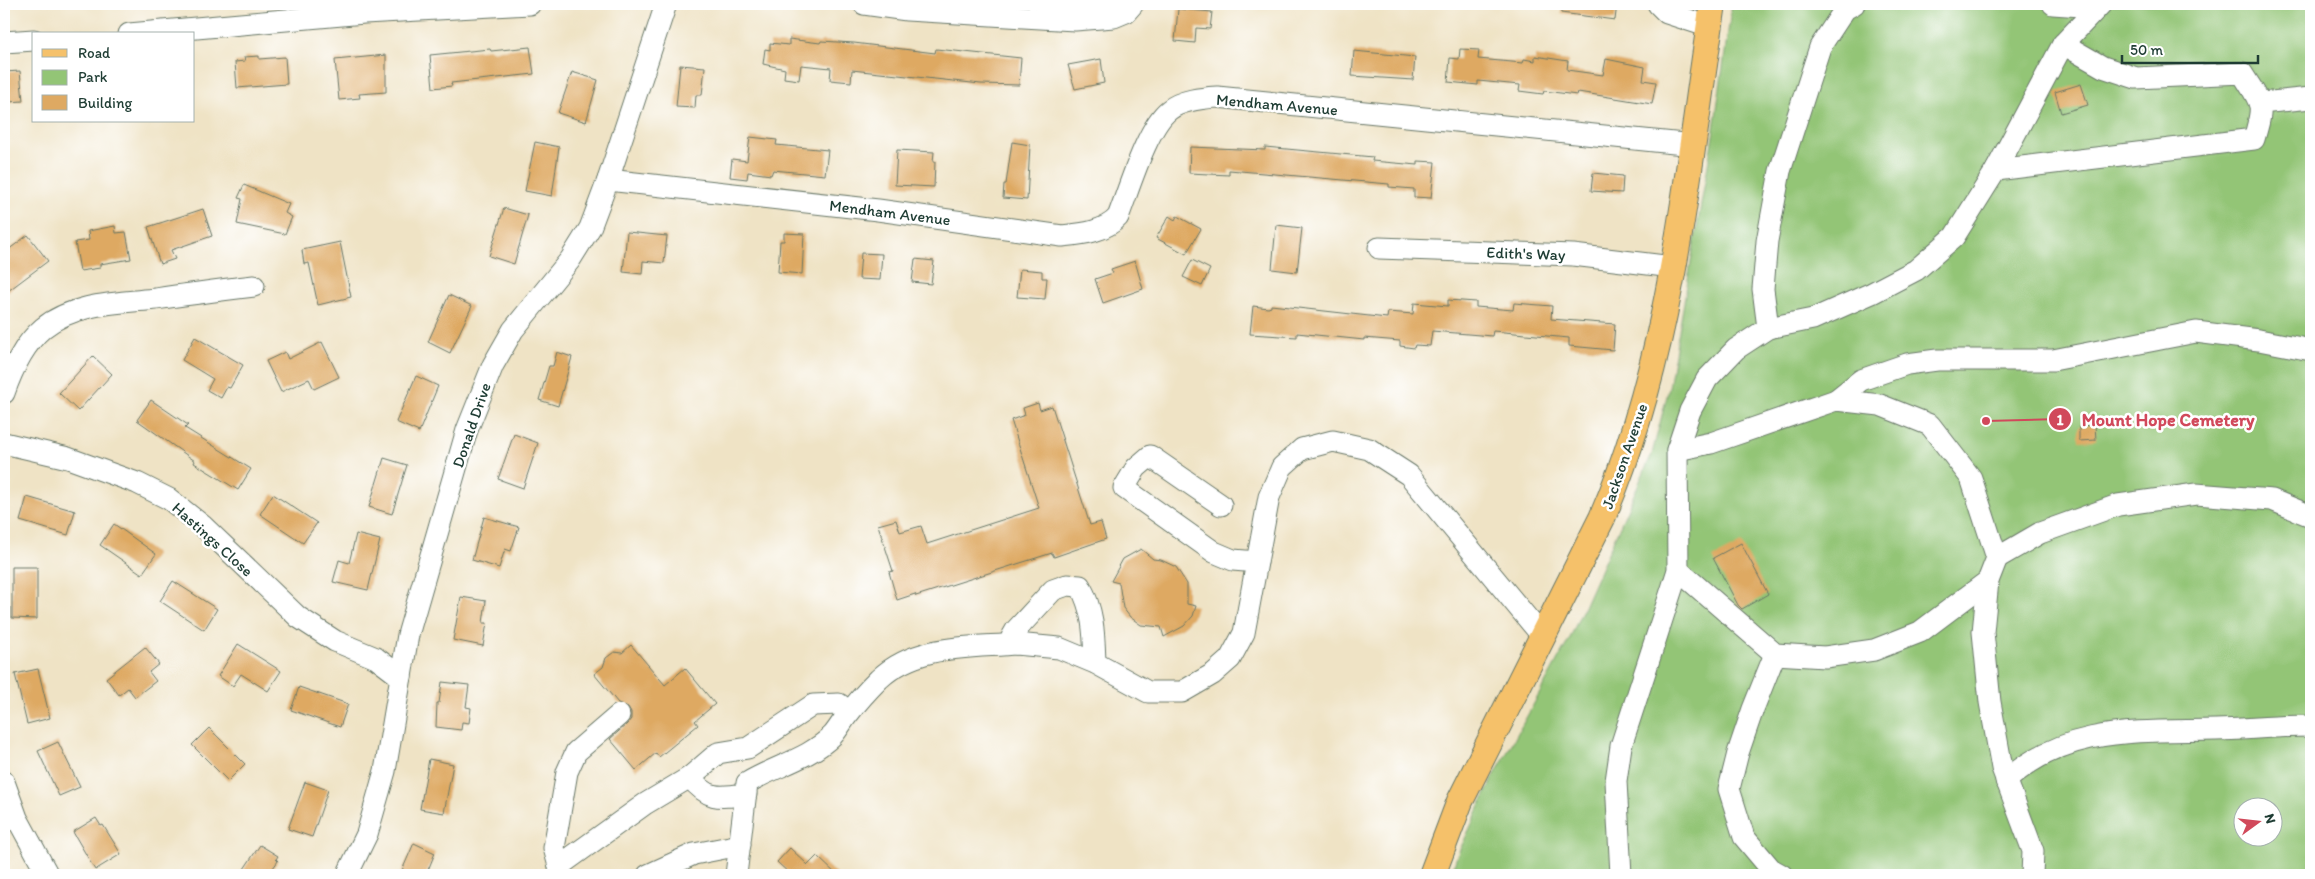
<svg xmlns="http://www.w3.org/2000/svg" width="2315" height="879" font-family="Itim,sans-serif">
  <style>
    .green { fill: #93c576; stroke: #598155; fill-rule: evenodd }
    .building { fill: #dea962 }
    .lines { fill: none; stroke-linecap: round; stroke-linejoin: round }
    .minor-casing { stroke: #687767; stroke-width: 23 }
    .major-casing { stroke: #687767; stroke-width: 28 }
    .minor { stroke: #fff; stroke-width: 21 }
    .major { stroke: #f5c16b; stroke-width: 26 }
    .labels { text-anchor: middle; stroke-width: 5; stroke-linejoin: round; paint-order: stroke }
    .street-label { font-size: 16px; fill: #1f3d34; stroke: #fff }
    .leader { fill: none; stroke: #d1495b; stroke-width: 2 }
    .callout-dot { fill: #d1495b; stroke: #fff; stroke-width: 2 }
    .mark-label { font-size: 15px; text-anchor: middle; font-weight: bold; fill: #fff }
    .callout-label { font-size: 18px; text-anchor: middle; font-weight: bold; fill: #d1495b; stroke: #fff; stroke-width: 5; stroke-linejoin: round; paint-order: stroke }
  </style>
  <rect width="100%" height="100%" fill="#fff"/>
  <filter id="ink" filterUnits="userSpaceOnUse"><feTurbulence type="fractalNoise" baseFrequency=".02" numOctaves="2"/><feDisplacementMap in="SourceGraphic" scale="10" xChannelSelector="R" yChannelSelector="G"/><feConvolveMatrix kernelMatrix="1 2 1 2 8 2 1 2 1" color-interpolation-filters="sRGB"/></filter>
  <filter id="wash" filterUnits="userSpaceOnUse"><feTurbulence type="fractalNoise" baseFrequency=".0096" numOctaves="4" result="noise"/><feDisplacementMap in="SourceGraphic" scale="20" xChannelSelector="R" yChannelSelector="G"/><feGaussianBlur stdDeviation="1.12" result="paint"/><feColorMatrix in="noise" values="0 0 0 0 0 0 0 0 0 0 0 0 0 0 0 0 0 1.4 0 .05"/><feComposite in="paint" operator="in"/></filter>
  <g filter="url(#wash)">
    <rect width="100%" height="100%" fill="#efe3c5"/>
    <!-- green -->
    <path class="green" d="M1732 4H2311V875H1451L1457 856 1492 780 1570 638 1652 454 1669 388 1713 136ZM2242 806H2272V836H2242Z"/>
    <g id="blocks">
      <!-- building -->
      <g class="building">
        <polygon points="1562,4 1617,4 1615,20 1561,13"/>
        <polygon points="1178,9 1212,12 1210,29 1196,28 1195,43 1175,41"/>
        <polygon points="789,39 820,43 821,41 854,43 935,53 936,49 1021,58 1019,85 981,84 852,70 851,82 830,80 831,68 801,65 799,80 784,78 785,69 763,64 765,49 770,50 770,43 789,45"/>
        <polygon points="530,47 534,74 451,83 452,86 433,88 430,55 490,49 491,51"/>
        <polygon points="1460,49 1479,50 1478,59 1523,63 1524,59 1535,61 1535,56 1568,61 1567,70 1603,75 1606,59 1645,67 1643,80 1656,82 1652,104 1578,92 1577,95 1544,91 1543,94 1519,91 1520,85 1478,81 1478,85 1448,82 1450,58 1459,59"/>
        <polygon points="1354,51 1415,57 1413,80 1352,76"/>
        <polygon points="386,55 386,92 359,94 360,98 339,100 335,60"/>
        <polygon points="259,56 259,59 285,57 287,84 237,88 235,62 245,61 244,57"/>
        <polygon points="1101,59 1104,83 1075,89 1068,65"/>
        <polygon points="680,65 705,67 702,95 696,95 695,108 676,107"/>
        <polygon points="20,71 23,101 8,102 7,98 4,98 4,72"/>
        <polygon points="572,72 598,80 586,122 558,113"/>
        <polygon points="2081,84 2088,105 2061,113 2055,92"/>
        <polygon points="750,137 777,140 776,145 828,150 825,175 773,170 771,175 748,172 747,179 730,177 732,159 747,161"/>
        <polygon points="535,142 559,147 552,196 525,191"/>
        <polygon points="1012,142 1030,145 1027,200 1003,198 1004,184 1006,184"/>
        <polygon points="1190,147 1265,150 1265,147 1373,157 1372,161 1418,165 1418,161 1435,162 1431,198 1414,197 1414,189 1389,187 1389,184 1229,170 1229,175 1189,173"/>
        <polygon points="897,150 934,152 933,162 935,162 934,187 895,185"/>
        <polygon points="1593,173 1623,176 1622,193 1591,191"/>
        <polygon points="244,185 289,204 285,213 292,217 285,234 237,224 242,199 238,198"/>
        <polygon points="504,208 528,215 514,264 489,256"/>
        <polygon points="203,209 212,236 171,250 175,259 160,264 148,227"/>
        <polygon points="1169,216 1175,220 1177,216 1201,229 1186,254 1156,238"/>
        <polygon points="1276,225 1302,228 1297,272 1272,269"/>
        <polygon points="115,226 116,233 126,232 131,259 100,264 100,268 80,271 75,242 89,240 88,231"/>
        <polygon points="627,232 667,236 664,263 643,261 642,274 623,272"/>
        <polygon points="784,233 804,234 802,274 778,272 780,241 784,241"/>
        <polygon points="28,235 48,261 4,294 4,253"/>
        <polygon points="340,242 351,297 318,305 309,263 304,264 302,250"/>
        <polygon points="861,253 882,254 880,280 859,279"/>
        <polygon points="915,259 934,261 931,284 912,282"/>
        <polygon points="1192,260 1210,269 1202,286 1183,277"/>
        <polygon points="1135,261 1143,289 1103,303 1095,279 1113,273 1111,269"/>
        <polygon points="1020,269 1042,271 1042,278 1047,278 1045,299 1017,297"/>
        <polygon points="449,295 472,306 450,353 428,342"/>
        <polygon points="1448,300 1476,302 1476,307 1513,310 1514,303 1552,306 1551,319 1615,324 1613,350 1569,346 1569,338 1493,331 1492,336 1432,331 1430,346 1415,345 1414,348 1400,346 1400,341 1364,338 1364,340 1297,333 1297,337 1250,334 1253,306 1268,308 1271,307 1271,305 1387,318 1388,312 1413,314 1414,303 1448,306"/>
        <polygon points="195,337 243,365 230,388 227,387 221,398 207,390 213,379 182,360"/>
        <polygon points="322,342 339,377 314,389 309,379 281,392 266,361 285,352 288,359"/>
        <polygon points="557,352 572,357 558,406 539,400 549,366 553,366"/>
        <polygon points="93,356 112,374 78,411 59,393"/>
        <polygon points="416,376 438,386 419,432 396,422"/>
        <polygon points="151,400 188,425 185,428 251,469 238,490 194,463 195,461 137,420"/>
        <polygon points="1038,403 1040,410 1052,406 1090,525 1101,522 1106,539 1054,557 1052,553 916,596 915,594 897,600 889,572 893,571 878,525 896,520 900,532 921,526 927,544 1039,508 1011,420 1025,415 1023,408"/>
        <polygon points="2095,425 2096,440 2079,441 2079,426"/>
        <polygon points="514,434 538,443 523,488 498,479"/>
        <polygon points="384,458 407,465 392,514 369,507"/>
        <polygon points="273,494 317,523 303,543 260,514"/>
        <polygon points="27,497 75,511 68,535 20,521"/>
        <polygon points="484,517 519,527 511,551 505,549 499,568 472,560"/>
        <polygon points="114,524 156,554 142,574 100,545"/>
        <polygon points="356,534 380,540 368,590 333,582 339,560 349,563"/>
        <polygon points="1741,543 1768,594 1742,609 1738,605 1713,558"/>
        <polygon points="1141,549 1153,559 1161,560 1176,567 1187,584 1187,604 1196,606 1193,616 1184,626 1164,637 1161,627 1141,625 1130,617 1123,608 1119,583 1111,581 1123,559"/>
        <polygon points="12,567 37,567 37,619 12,618"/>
        <polygon points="173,581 217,609 204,630 160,601"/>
        <polygon points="461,597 486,601 483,623 487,623 483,646 453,640"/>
        <polygon points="238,644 281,671 268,691 241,674 233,686 218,676"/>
        <polygon points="631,645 665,685 685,668 715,704 695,721 698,725 659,757 656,753 636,770 610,739 627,724 631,719 631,712 628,707 618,703 594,674 603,667 606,658 614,652 622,653"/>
        <polygon points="145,647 159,664 149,672 156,681 135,697 128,688 119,695 106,678"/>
        <polygon points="38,669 50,718 27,724 15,674"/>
        <polygon points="442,682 469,685 466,707 471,708 469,723 462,722 461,730 436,727 437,703 439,703"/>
        <polygon points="299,687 348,704 340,727 291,710"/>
        <polygon points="209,728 245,764 228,781 192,745"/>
        <polygon points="58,742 80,787 59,796 38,751"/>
        <polygon points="429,759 453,764 444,813 420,809"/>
        <polygon points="305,782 328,790 312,837 288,829"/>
        <polygon points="96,818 101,826 103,825 121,854 95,870 73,832"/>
        <polygon points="414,843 435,853 426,875 400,875"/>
        <polygon points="260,845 278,856 276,859 278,861 268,875 240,875"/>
        <polygon points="790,848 808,865 817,856 837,875 791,875 777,862"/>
      </g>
    </g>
  </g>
  <g filter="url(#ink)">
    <use href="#blocks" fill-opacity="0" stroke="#687767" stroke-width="1"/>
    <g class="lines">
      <!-- minor casing -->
      <g class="minor-casing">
        <g id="minor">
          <polyline points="864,4 907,10 1075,20 1114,17 1126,12 1133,4"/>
          <polyline points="1658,4 1667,13 1710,27"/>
          <polyline points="2053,4 2096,7"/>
          <polyline points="129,34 364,13 530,4"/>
          <polyline points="4,42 34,40"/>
          <polyline points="2261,103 2311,98"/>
          <path d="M1996 170 2254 139C2265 102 2262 105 2242 73L2136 78 2103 67 2063 44"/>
          <path d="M608 180 878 210 1062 236C1081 234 1105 232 1118 217 1129 189 1147 127 1169 110 1181 100 1202 98 1217 97L1694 145"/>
          <polyline points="1379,248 1573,255 1673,267"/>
          <polyline points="1768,328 1763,289 1767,241 1780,171 1820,47 1845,9 1854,4"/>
          <path d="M4 393C12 370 23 345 43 328 73 303 118 303 156 299 189 294 221 290 254 286"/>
          <polyline points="1836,400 1861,380 1907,364 1937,360 2053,360 2196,332 2259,340 2311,350"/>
          <polyline points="4,443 68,458 137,483 169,499 203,526 298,617 335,641 376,658 401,677"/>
          <polyline points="1677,450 1711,443 1836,400 1880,405 1930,425 1971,478 1997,558 1988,581 1983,632 1990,702 2002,768 2033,851 2032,875"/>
          <polyline points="1221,505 1150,456 1136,468 1124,488 1214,552 1233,560 1257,562"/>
          <polyline points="1997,558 2040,533 2118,505 2196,494 2272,500 2311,516"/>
          <polyline points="1678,570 1775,654 1825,657 1874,650 1920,632 1988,581"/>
          <polyline points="1775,654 1753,709 1738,753 1729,789 1744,837 1771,869 1782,875"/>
          <path d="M1095 663C1094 635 1094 611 1080 586L1067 585 1053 590 1016 630 1012 637 1016 644 1059 648 1095 663 1148 692H1182L1213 674 1230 659 1244 633 1269 497 1282 467 1302 449 1333 441 1369 449 1409 475 1543 637"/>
          <path d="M690 777C708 800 718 798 746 794"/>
          <path d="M2006 781C2066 725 2140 732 2216 730 2247 729 2280 726 2311 726"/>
          <polyline points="4,782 17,818 48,875"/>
          <polyline points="559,866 554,848 567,772 576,752 619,715"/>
          <polyline points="347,875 367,834 385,771 408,635 467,430 493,365 513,330 570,260 590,228 608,180 666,4"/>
          <polyline points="561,875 559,866 645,804 690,777 718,753 748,748 813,705 839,704 849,712"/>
          <polyline points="648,875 694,854 740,845"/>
          <path d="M736 875 747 783C775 766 809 759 833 735 839 728 843 720 849 713 858 701 869 689 879 679 916 644 969 648 1016 644"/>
          <polyline points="1621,875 1616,781 1621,746 1678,570 1677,450 1690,411 1707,379 1736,349 1768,328 1813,319 1872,293 1916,270 1954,237 1996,170 2063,44 2101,4"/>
        </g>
      </g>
      <!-- major casing -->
      <g class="major-casing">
        <path id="major" d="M1432 875 1460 801 1602 518C1672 355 1686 177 1713 4"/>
      </g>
      <!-- minor -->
      <use href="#minor" class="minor"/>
      <!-- major -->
      <use href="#major" class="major"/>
    </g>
  </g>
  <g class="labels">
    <!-- street labels -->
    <g class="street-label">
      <text transform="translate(1277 104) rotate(5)" y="6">Mendham Avenue</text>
      <text transform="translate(890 212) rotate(7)" y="6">Mendham Avenue</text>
      <text transform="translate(1526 253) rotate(2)" y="6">Edith's Way</text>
      <text transform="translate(471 425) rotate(-71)" y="6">Donald Drive</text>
      <text transform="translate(1624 456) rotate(-71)" y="6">Jackson Avenue</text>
      <text transform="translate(213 539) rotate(42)" y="6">Hastings Close</text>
    </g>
  </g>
  <!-- callouts -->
  <path class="leader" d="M1986 421L2060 419"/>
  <g class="callout-dot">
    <circle cx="1986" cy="421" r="5"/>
    <circle cx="2060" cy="419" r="12"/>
  </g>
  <g class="mark-label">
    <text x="2060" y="425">1</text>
  </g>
  <g class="callout-label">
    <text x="2168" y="426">Mount Hope Cemetery</text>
  </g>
  <!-- margin -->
  <rect width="2315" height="879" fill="none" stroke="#fff" stroke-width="20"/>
  <!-- legend -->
  <rect x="32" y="32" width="162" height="90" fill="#ffffff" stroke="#a5b1ae"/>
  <rect x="42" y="49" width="25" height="8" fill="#f5c16b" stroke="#a5b1ae"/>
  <text x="78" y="58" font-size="15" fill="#1f3d34">Road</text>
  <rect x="42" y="70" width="25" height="15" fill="#93c576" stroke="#a5b1ae"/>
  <text x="78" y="82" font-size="15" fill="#1f3d34">Park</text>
  <rect x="42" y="95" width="25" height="15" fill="#dea962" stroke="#a5b1ae"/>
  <text x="78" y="108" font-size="15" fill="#1f3d34">Building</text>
  <!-- north arrow -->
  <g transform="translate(2258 822) rotate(75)"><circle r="24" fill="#ffffff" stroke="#a5b1ae"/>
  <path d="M0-4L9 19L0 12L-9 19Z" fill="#d1495b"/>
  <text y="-8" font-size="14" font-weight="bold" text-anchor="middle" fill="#1f3d34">N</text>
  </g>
  <!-- scale -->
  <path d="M2122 55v8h136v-8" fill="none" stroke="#1f3d34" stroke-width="2.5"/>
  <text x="2130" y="55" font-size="15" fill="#1f3d34" stroke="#ffffff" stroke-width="4" paint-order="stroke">50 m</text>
</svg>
